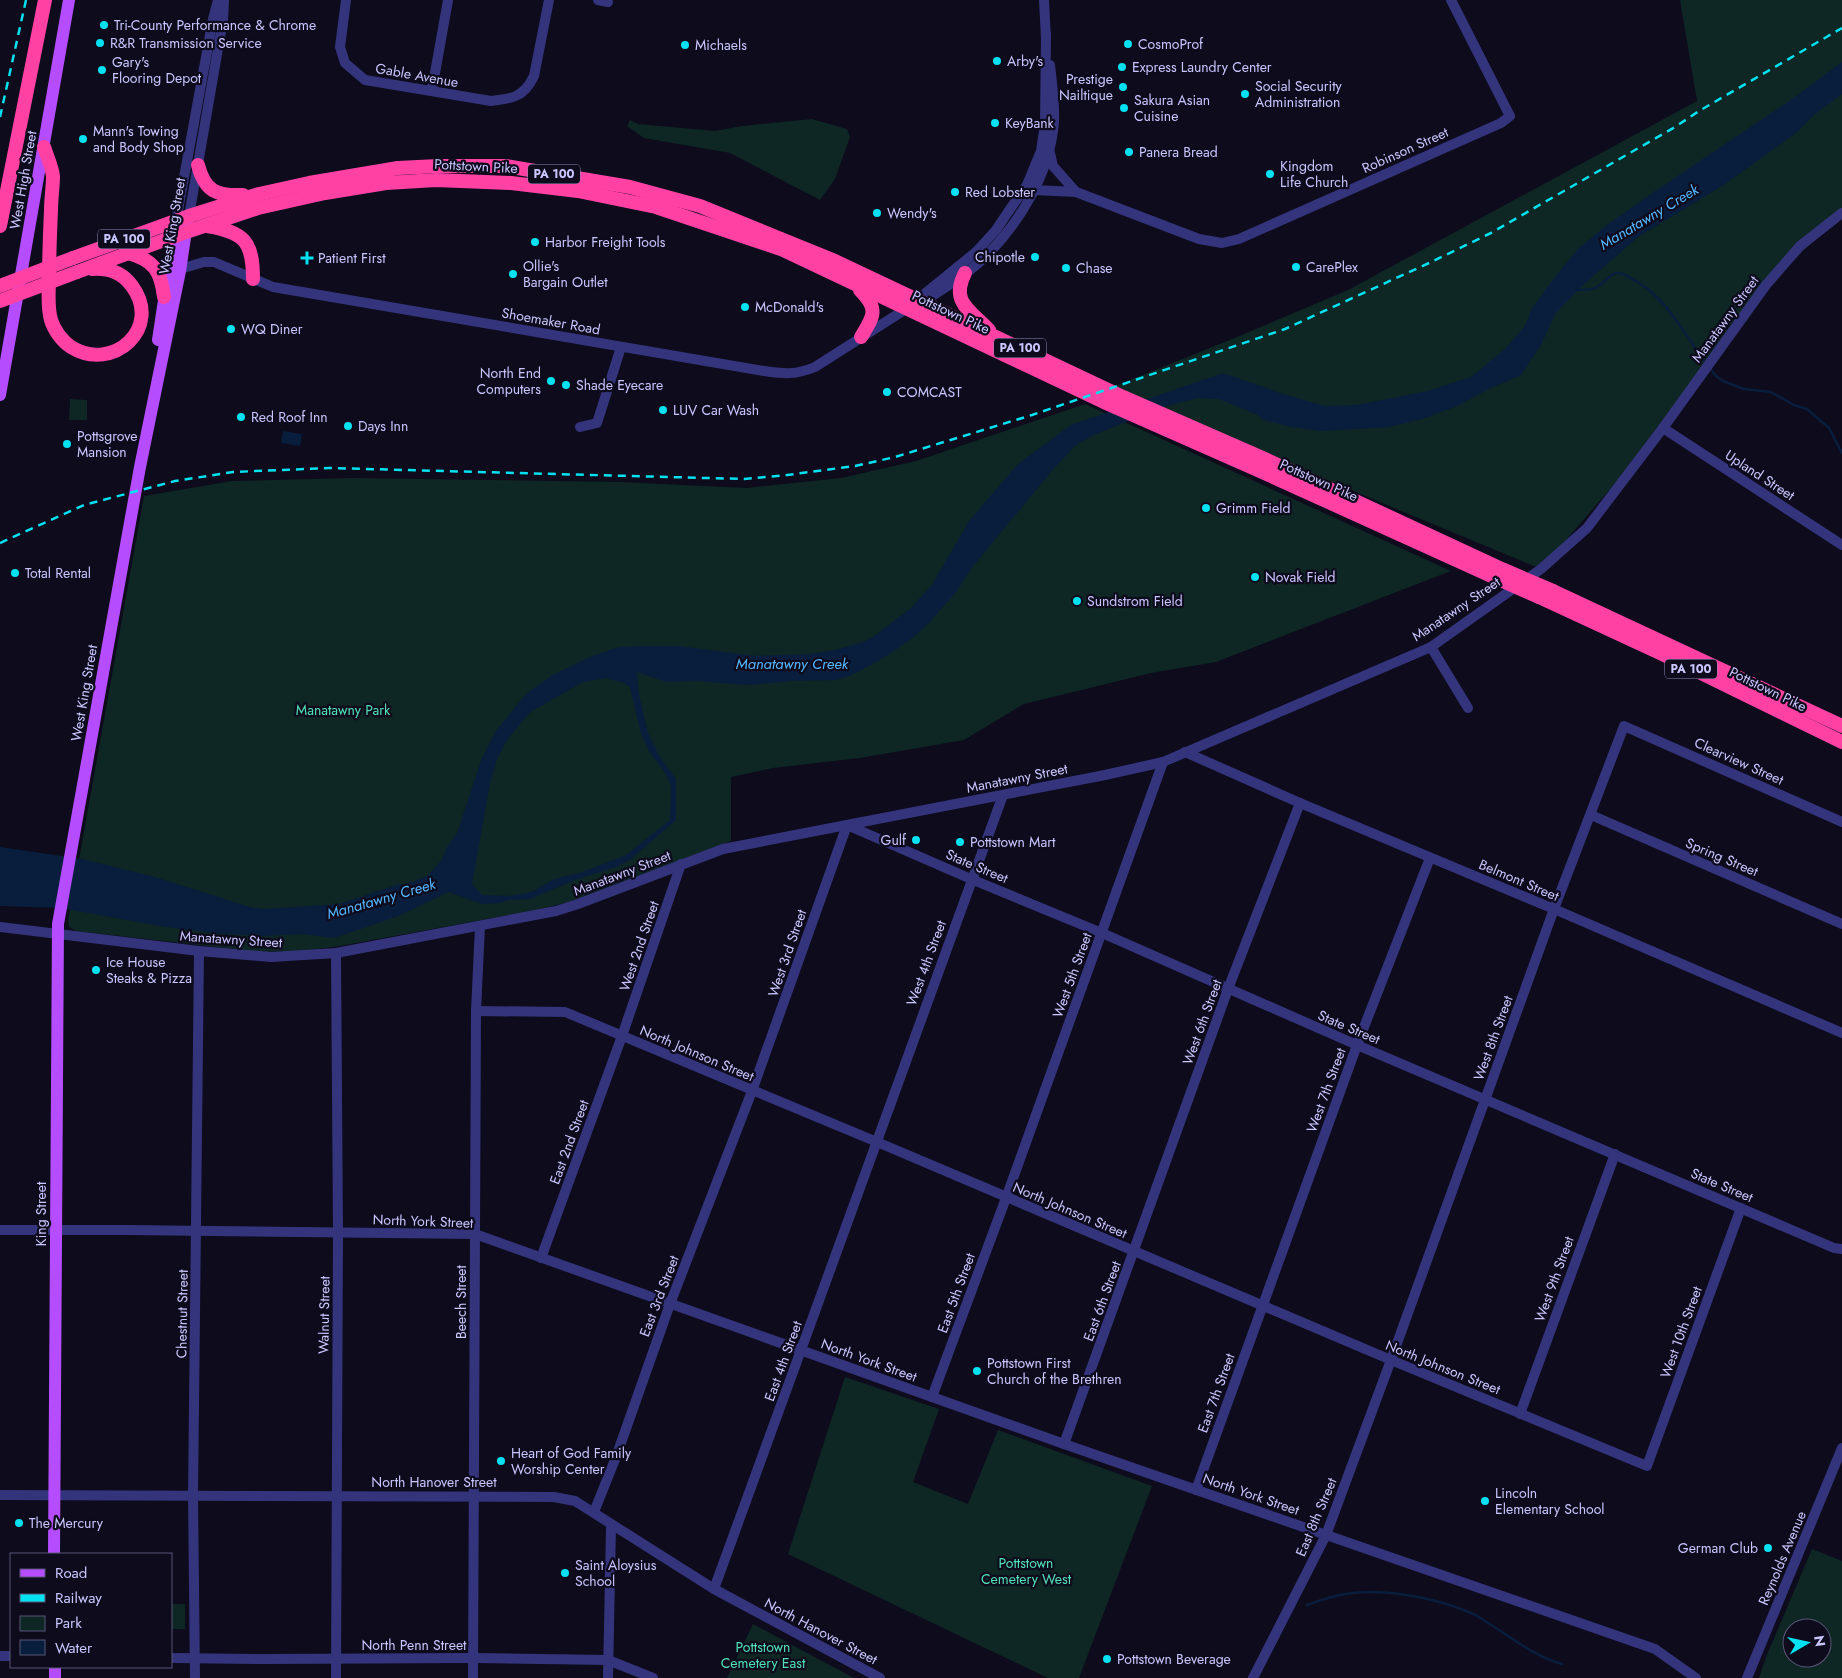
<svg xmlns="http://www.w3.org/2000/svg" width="1842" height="1678" font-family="Jost,sans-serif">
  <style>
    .green { fill: #0e2624; fill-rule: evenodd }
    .water { fill: #091e3d; fill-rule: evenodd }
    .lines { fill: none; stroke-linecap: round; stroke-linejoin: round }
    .stream { stroke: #091e3d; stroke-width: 2.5 }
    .minor { stroke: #34347d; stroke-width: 10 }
    .major { stroke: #b54dff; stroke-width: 12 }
    .highway { stroke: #ff41a4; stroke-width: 14 }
    .rail { stroke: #00e2f1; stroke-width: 2.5; stroke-dasharray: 8 6; stroke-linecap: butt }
    .highway-bridge { stroke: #ff41a4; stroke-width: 14 }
    .poi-dot { fill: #00e2f1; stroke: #0d0b1c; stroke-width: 2 }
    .labels { text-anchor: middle; stroke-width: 4.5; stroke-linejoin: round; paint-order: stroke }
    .shield { fill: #0d0b1c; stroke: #918ebb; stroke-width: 1 }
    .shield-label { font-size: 12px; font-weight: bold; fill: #cac6ff }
    .poi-label { font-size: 14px; fill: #cac6ff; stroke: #0d0b1c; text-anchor: start }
    .street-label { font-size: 14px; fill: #cac6ff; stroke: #0d0b1c }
    .park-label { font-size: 14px; fill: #50e1b7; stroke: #0d0b1c }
    .water-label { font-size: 15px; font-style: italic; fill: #54b7ff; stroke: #0d0b1c }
  </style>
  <rect width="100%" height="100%" fill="#0d0b1c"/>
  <!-- green -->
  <g class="green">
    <polygon points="1680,0 1842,0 1842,215 1766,285 1663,428 1541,569 1108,389 1237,337 1348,290 1697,101"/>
    <polygon points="812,119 847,129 850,137 835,179 820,200 730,153 644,138 627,126 630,120 638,124 715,131 742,126"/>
    <polygon points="70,399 87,400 87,420 69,420"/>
    <polygon points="1085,404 1451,571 1216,662 1151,673 1024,704 964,740 860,758 773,768 731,777 731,841 569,902 531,911 334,947 298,951 261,952 76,931 69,927 68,921 144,496 232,481 352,478 622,482 746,488 841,478 916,461"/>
    <polygon points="845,1377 939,1409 913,1482 968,1504 998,1430 1152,1486 1079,1678 1048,1678 788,1554"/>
    <path d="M1812 1549 1842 1561V1678H1759L1766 1657ZM1792 1628H1822V1658H1792Z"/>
    <rect x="171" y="1604" width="14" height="25"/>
    <polygon points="753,1624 854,1678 727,1678"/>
  </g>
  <!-- water -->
  <g class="water">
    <path d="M1842 62V94L1815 114 1796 133 1725 184 1638 237 1581 287 1555 314 1541 345 1521 375 1489 389 1455 407 1425 418 1390 427 1321 431 1291 427 1263 420 1258 415 1219 399 1197 398 1157 409 1094 435 1076 445 1056 466 973 566 956 592 929 623 914 637 885 657 852 675 836 680 792 681 749 685 696 681 667 682 637 672 639 695 648 733 659 756 676 779V820L630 860 616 867 575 880 530 899 508 900 501 903 482 904 448 892 401 915 334 938 301 934 262 936 214 933 160 926 61 908 0 906V847L82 859 155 877 253 908 265 909 339 904 396 885 413 882 427 876 442 860 446 849 458 831 481 760 496 731 526 694 551 676 590 657 619 647 643 646H678L756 656 809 654 835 650 863 642 873 637 911 608 932 585 969 521 1018 464 1071 425 1223 373 1286 395 1325 406 1357 405 1428 391 1471 377 1505 349 1525 326 1532 308 1558 273 1579 248 1607 225 1651 194 1788 102ZM606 678 624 683 630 687 641 734 649 751 666 774 671 786 670 820 626 855 580 873 554 879 532 892 508 896 482 895 472 884 490 783 497 759 507 740 530 712 583 682Z"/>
    <polygon points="283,431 302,434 300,446 281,443"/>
  </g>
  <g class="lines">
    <!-- stream -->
    <g class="stream">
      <path d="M1575 290C1585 289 1590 292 1600 285 1606 281 1611 272 1619 273 1622 273 1627 276 1630 278 1665 294 1683 333 1706 363"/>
      <polyline points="1709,367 1716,376 1723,381 1744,389 1771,392 1794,405 1807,409 1829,428 1842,453"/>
      <path d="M1307 1605C1316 1602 1326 1598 1336 1596 1376 1586 1434 1597 1471 1613 1477 1615 1483 1620 1488 1623 1511 1637 1535 1657 1562 1664"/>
    </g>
    <!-- minor -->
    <g class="minor">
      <path d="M346 0 340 47 345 63 365 80 491 101C512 99 524 97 534 76L549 0"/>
      <polyline points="598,0 608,2"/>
      <polyline points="1044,0 1046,39"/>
      <polyline points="432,90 448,0"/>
      <polyline points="1050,153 1053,166 1076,192"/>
      <polyline points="1027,185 1034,190 1076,192 1199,239 1222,243 1239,239 1501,123 1510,116 1451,0"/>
      <polyline points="189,216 223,20 224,0"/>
      <polyline points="176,221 213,19 218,0"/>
      <path d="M180 269 204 262H214L273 287 764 371C784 374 796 375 815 367L906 309 976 252 996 230 1008 212 1027 185 1041 151 1045 124 1046 34"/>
      <path d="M925 301C945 287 967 275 984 258 1020 223 1050 173 1054 122 1055 103 1052 84 1050 65"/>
      <polyline points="580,427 597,423 621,347"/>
      <polyline points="1663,428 1842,545"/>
      <polyline points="1431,647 1468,708"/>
      <polyline points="1185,752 1300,803 1554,909 1842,1033"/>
      <polyline points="1591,815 1842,924"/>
      <polyline points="847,825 971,879 1102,933 1357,1045 1834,1248 1842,1249"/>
      <polyline points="0,927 199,951 271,957 336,953 556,911 578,904 723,849 1105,775 1163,762 1431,647 1541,569 1587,528 1663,428 1766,285 1800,246 1842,213"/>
      <polyline points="336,953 338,1233 336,1678"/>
      <polyline points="476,1011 565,1012 877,1142 1391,1360 1647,1466 1741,1208"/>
      <polyline points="0,1230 127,1230 475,1234 1064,1444 1655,1649 1696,1678"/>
      <polyline points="541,1258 622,1036 681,864"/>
      <polyline points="932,1397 1006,1198 1163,762"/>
      <polyline points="1520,1414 1615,1154"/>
      <polyline points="1064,1444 1228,989 1300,803"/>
      <polyline points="1196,1490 1357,1045 1430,858"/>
      <polyline points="0,1495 554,1497 575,1501 714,1589 880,1678"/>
      <polyline points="594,1512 616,1457 670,1304 752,1091 847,825"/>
      <polyline points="714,1589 1003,795"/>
      <polyline points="0,1656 11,1656"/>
      <polyline points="171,1658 265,1659 473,1658 608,1660 653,1678"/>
      <polyline points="195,1678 193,1495 199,951"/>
      <polyline points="473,1678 476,1011 480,926"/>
      <polyline points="608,1678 611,1525"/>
      <polyline points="1253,1678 1326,1535 1391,1360 1554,909 1624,726 1842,822"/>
      <polyline points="1747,1678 1842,1448"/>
    </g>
    <!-- major -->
    <g class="major">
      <polyline points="158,340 176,221"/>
      <polyline points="0,395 69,0"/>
      <polyline points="54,1554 58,924 140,467 180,271 187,224"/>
      <polyline points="55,1678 55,1667"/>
    </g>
    <!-- highway -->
    <g class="highway">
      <path d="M44 147C47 156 52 167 53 176 53 187 51 199 51 210 50 233 49 256 49 278 49 292 47 306 51 320 54 330 62 341 71 347 113 373 163 328 132 286 122 272 109 268 92 269"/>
      <path d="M198 165C205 192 217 196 243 195"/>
      <polyline points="0,226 45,0"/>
      <path d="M207 226C244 232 253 241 253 279"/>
      <path d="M128 253C154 260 161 271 164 297"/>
      <polyline points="73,258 189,216 259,194 309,183 398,168 438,166 506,166 630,187 700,206 835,261 1123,397 1267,460 1504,570"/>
      <polyline points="77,272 186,232 258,208 325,193 386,183 436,180 511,183 578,191 656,207 781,249 1104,402 1249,466 1494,577"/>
      <path d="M965 273C950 302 970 310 989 330"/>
      <path d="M860 290C879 309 874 316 861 337"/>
      <polyline points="1553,591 1842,726"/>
      <polyline points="1539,597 1662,654 1842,742"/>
    </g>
    <!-- rail -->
    <g class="rail">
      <polyline points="0,117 26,0"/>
      <polyline points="0,543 84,505 175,481 233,472 329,468 744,479 787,475 855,466 895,457 1032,415 1285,329 1429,263 1491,233 1675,127 1699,111 1842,28"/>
    </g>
    <!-- highway-bridge -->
    <g class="highway-bridge">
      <polyline points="0,286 73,258"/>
      <polyline points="0,301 77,272"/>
      <polyline points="1504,570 1553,591"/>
      <polyline points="1494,577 1539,597"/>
    </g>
  </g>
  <!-- markers -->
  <g class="poi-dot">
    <circle cx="104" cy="25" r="5"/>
    <circle cx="100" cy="43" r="5"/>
    <circle cx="1128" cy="44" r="5"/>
    <circle cx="685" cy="45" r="5"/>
    <circle cx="997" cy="61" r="5"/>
    <circle cx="1122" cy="67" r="5"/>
    <circle cx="102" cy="70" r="5"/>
    <circle cx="1123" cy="87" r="5"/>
    <circle cx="1245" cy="94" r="5"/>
    <circle cx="1124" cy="108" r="5"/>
    <circle cx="995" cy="123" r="5"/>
    <circle cx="83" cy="139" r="5"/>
    <circle cx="1129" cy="152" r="5"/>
    <circle cx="1270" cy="174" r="5"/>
    <circle cx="955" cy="192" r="5"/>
    <circle cx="877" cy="213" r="5"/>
    <circle cx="535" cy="242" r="5"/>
    <circle cx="1035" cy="257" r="5"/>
    <path d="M304.5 250.5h5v5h5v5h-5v5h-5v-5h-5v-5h5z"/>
    <circle cx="1296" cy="267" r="5"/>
    <circle cx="1066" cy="268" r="5"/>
    <circle cx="513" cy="274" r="5"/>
    <circle cx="745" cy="307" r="5"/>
    <circle cx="231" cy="329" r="5"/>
    <circle cx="551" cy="381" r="5"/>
    <circle cx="566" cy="385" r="5"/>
    <circle cx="887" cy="392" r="5"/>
    <circle cx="663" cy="410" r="5"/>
    <circle cx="241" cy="417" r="5"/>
    <circle cx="348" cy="426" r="5"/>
    <circle cx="67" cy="444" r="5"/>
    <circle cx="1206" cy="508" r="5"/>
    <circle cx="15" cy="573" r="5"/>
    <circle cx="1255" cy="577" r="5"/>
    <circle cx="1077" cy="601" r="5"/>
    <circle cx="916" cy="840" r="5"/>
    <circle cx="960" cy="842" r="5"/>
    <circle cx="96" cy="970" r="5"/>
    <circle cx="977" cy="1371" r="5"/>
    <circle cx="501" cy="1461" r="5"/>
    <circle cx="1485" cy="1501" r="5"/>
    <circle cx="19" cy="1523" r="5"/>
    <circle cx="1768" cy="1548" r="5"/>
    <circle cx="565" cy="1573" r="5"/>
    <circle cx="1107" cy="1659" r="5"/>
  </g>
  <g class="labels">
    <!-- shield labels -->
    <g class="shield">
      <rect x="528" y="164.5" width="52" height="19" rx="4"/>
      <rect x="98" y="229.5" width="52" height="19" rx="4"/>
      <rect x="994" y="338.5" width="52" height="19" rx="4"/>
      <rect x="1665" y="659.5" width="52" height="19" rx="4"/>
    </g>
    <g class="shield-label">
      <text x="554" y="178">PA 100</text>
      <text x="124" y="243">PA 100</text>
      <text x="1020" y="352">PA 100</text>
      <text x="1691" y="673">PA 100</text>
    </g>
    <!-- poi labels -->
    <g class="poi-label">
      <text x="114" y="30">Tri-County Performance &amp; Chrome</text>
      <text x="110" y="48">R&amp;R Transmission Service</text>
      <text x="1138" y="49">CosmoProf</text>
      <text x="695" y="50">Michaels</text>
      <text x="1007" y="66">Arby's</text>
      <text x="112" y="67">Gary's<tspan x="112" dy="16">Flooring Depot</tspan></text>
      <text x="1132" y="72">Express Laundry Center</text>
      <text x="1113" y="84" text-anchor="end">Prestige<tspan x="1113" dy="16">Nailtique</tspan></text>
      <text x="1255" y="91">Social Security<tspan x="1255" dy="16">Administration</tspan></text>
      <text x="1134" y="105">Sakura Asian<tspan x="1134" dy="16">Cuisine</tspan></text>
      <text x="1005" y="128">KeyBank</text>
      <text x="93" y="136">Mann's Towing<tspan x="93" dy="16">and Body Shop</tspan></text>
      <text x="1139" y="157">Panera Bread</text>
      <text x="1280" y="171">Kingdom<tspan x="1280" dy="16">Life Church</tspan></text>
      <text x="965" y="197">Red Lobster</text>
      <text x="887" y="218">Wendy's</text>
      <text x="545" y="247">Harbor Freight Tools</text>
      <text x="1025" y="262" text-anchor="end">Chipotle</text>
      <text x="318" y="263">Patient First</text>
      <text x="523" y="271">Ollie's<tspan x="523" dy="16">Bargain Outlet</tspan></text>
      <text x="1306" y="272">CarePlex</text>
      <text x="1076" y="273">Chase</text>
      <text x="755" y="312">McDonald's</text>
      <text x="241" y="334">WQ Diner</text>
      <text x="541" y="378" text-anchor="end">North End<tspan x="541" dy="16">Computers</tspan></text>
      <text x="576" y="390">Shade Eyecare</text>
      <text x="897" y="397">COMCAST</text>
      <text x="673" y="415">LUV Car Wash</text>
      <text x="251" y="422">Red Roof Inn</text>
      <text x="358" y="431">Days Inn</text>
      <text x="77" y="441">Pottsgrove<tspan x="77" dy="16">Mansion</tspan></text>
      <text x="1216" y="513">Grimm Field</text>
      <text x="25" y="578">Total Rental</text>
      <text x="1265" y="582">Novak Field</text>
      <text x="1087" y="606">Sundstrom Field</text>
      <text x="906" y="845" text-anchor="end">Gulf</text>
      <text x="970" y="847">Pottstown Mart</text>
      <text x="106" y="967">Ice House<tspan x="106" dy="16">Steaks &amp; Pizza</tspan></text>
      <text x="987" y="1368">Pottstown First<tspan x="987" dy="16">Church of the Brethren</tspan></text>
      <text x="511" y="1458">Heart of God Family<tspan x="511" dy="16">Worship Center</tspan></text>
      <text x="1495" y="1498">Lincoln<tspan x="1495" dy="16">Elementary School</tspan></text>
      <text x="29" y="1528">The Mercury</text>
      <text x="1758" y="1553" text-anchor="end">German Club</text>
      <text x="575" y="1570">Saint Aloysius<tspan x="575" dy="16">School</tspan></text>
      <text x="1117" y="1664">Pottstown Beverage</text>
    </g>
    <!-- street labels -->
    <g class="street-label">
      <text transform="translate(417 75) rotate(10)" y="5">Gable Avenue</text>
      <text transform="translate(1405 150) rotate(-24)" y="5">Robinson Street</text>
      <text transform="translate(476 166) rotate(3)" y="5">Pottstown Pike</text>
      <text transform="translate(23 180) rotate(-80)" y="5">West High Street</text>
      <text transform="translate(172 226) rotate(-80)" y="5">West King Street</text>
      <text transform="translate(951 312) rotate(25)" y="5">Pottstown Pike</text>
      <text transform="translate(1725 319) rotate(-54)" y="5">Manatawny Street</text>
      <text transform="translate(551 321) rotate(10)" y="5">Shoemaker Road</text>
      <text transform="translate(1760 475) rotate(33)" y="5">Upland Street</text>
      <text transform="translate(1319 480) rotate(24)" y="5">Pottstown Pike</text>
      <text transform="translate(1456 609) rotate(-34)" y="5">Manatawny Street</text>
      <text transform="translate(1768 689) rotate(26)" y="5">Pottstown Pike</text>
      <text transform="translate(84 693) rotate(-80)" y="5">West King Street</text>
      <text transform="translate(1739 761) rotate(24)" y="5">Clearview Street</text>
      <text transform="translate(1017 778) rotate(-11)" y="5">Manatawny Street</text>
      <text transform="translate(1722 857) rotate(23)" y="5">Spring Street</text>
      <text transform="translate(977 866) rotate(23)" y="5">State Street</text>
      <text transform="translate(622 873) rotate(-21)" y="5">Manatawny Street</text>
      <text transform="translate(1519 880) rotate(23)" y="5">Belmont Street</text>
      <text transform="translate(231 939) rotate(4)" y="5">Manatawny Street</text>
      <text transform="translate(639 946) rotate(-71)" y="5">West 2nd Street</text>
      <text transform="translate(787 953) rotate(-71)" y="5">West 3rd Street</text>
      <text transform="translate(926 963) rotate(-70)" y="5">West 4th Street</text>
      <text transform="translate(1072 975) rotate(-70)" y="5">West 5th Street</text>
      <text transform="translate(1202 1022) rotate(-70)" y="5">West 6th Street</text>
      <text transform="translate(1349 1027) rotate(23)" y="5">State Street</text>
      <text transform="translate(1493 1038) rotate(-70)" y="5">West 8th Street</text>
      <text transform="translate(697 1053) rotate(23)" y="5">North Johnson Street</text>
      <text transform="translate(1326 1090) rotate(-70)" y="5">West 7th Street</text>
      <text transform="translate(569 1142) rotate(-70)" y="5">East 2nd Street</text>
      <text transform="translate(1722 1185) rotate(23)" y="5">State Street</text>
      <text transform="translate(1070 1210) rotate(23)" y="5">North Johnson Street</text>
      <text transform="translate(41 1214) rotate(-90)" y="5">King Street</text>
      <text transform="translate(423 1221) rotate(2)" y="5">North York Street</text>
      <text transform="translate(1554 1279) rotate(-70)" y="5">West 9th Street</text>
      <text transform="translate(956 1293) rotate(-70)" y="5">East 5th Street</text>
      <text transform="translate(659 1296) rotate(-69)" y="5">East 3rd Street</text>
      <text transform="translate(1102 1301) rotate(-70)" y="5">East 6th Street</text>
      <text transform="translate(461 1302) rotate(-90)" y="5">Beech Street</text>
      <text transform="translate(182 1314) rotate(-89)" y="5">Chestnut Street</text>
      <text transform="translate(324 1315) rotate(-89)" y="5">Walnut Street</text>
      <text transform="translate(1681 1332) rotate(-70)" y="5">West 10th Street</text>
      <text transform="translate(869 1360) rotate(20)" y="5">North York Street</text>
      <text transform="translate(783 1361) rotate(-70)" y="5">East 4th Street</text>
      <text transform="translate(1443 1367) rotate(22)" y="5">North Johnson Street</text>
      <text transform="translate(1216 1393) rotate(-70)" y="5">East 7th Street</text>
      <text x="434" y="1487">North Hanover Street</text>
      <text transform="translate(1251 1494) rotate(19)" y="5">North York Street</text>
      <text transform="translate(1316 1517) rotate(-67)" y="5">East 8th Street</text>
      <text transform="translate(1782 1558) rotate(-67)" y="5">Reynolds Avenue</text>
      <text transform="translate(821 1631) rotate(28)" y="5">North Hanover Street</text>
      <text x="414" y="1650">North Penn Street</text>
    </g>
    <!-- park labels -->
    <g class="park-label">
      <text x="343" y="715">Manatawny Park</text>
      <text x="1026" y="1568">Pottstown<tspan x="1026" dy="16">Cemetery West</tspan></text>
      <text x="763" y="1652">Pottstown<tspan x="763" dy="16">Cemetery East</tspan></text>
    </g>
    <!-- water labels -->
    <g class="water-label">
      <text transform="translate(1649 217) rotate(-31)" y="5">Manatawny Creek</text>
      <text x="792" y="669">Manatawny Creek</text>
      <text transform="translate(381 899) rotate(-16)" y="5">Manatawny Creek</text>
    </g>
  </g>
  <!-- legend -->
  <rect x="10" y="1553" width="162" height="115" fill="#0d0b1c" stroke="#595677"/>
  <rect x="20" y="1569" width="25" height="8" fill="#b54dff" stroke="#595677"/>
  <text x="55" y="1578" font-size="15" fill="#cac6ff">Road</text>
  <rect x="20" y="1594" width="25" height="8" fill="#00e2f1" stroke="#595677"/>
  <text x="55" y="1603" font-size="15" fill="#cac6ff">Railway</text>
  <rect x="20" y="1616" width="25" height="15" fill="#0e2624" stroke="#595677"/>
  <text x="55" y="1628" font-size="15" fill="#cac6ff">Park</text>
  <rect x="20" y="1640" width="25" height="15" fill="#091e3d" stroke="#595677"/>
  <text x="55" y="1653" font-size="15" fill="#cac6ff">Water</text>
  <!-- north arrow -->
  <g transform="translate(1807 1643) rotate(81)"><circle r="24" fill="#0d0b1c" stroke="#595677"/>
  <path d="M0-4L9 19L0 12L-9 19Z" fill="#00e2f1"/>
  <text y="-8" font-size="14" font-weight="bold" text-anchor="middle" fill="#cac6ff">N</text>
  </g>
</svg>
